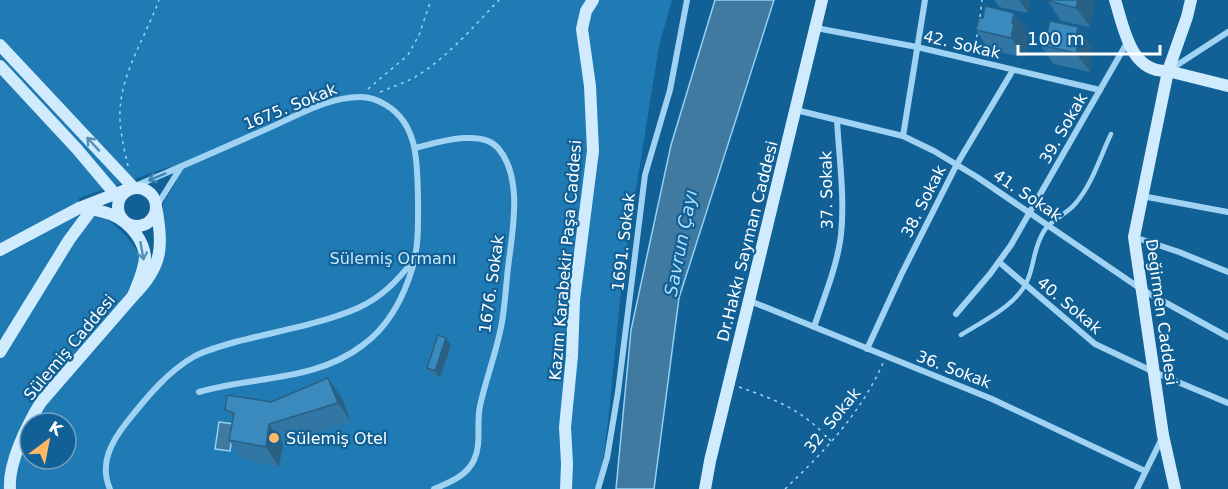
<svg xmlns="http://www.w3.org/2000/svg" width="1228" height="489" font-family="'DejaVu Sans',sans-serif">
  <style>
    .green { fill: #207ab3; fill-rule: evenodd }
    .water { fill: #417aa0; stroke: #92d1f7; stroke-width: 1.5 }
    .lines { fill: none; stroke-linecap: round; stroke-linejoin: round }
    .path { stroke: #a0d3f3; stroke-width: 1.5; stroke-dasharray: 3 4.5; stroke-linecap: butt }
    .lane { stroke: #a0d3f3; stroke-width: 4.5 }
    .street { stroke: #a0d3f3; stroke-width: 6 }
    .secondary { stroke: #d0ebfd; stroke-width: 12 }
    .wall { fill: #3277a3 }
    .shaded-wall { fill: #296185 }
    .building { fill: #3a8abe; stroke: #296185; stroke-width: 1.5 }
    .oneway { stroke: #5491ba }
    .oneway2 { stroke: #3c82b2 }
    .poi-dot { fill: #ffb863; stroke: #116096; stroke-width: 2 }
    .labels { text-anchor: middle; stroke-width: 4.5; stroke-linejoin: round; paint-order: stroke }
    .street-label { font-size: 16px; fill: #fff; stroke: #116096 }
    .park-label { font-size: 16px; fill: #c8e9fd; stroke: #116096 }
    .poi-label { font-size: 16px; fill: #fff; stroke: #116096; text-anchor: start }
    .water-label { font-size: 18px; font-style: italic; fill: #adddfa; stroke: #116096 }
  </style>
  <rect width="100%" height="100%" fill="#116096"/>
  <!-- green -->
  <path class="green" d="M0 0H672L659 46 623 270 608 423 599 489H0ZM169 167 176 182 164 202 161 212 163 255 140 260C139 247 115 222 103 218 96 216 87 217 79 217V198ZM30 423H66V459H30Z"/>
  <!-- water -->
  <g class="water">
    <polygon points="715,0 774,0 679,298 654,489 616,489 631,330 671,145"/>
    <polygon points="219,422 234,424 230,451 215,449"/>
  </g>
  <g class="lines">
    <!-- path -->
    <g class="path">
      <polyline points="980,17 982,0"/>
      <polyline points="974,52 978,30"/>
      <polyline points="368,89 408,55 419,35 431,0"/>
      <path d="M380 92C392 87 404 83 415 77 446 59 474 26 499 0"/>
      <path d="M128 166C124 148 119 129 120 110 122 71 146 36 159 0"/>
      <path d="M739 387C779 401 801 409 831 441"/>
      <path d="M785 489C824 452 861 413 883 363"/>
    </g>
    <!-- lane -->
    <path class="lane" d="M961 335C983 321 1018 305 1028 279 1035 262 1033 249 1044 231 1051 219 1066 215 1075 204 1092 185 1100 157 1111 134"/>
    <!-- street -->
    <g class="street">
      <polyline points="816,28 917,47 1100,90"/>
      <polyline points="1171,69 1228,32"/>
      <polyline points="796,110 903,136 934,151 977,177 1141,289 1228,337"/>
      <polyline points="903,136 925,0"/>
      <path d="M415 148C436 143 481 128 498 148 524 178 512 233 508 268 506 286 505 304 502 322 497 351 486 378 480 406 476 424 482 443 474 460 467 476 448 483 434 489"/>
      <path d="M133 187C176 169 219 150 262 131 293 118 326 97 360 97 369 97 378 100 386 105 419 125 417 164 418 198 418 221 419 244 413 266 404 297 389 326 363 345 315 382 253 376 199 392"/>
      <polyline points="1142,196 1228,212"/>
      <polyline points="156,207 181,167"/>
      <polyline points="1134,237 1179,252 1228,272"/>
      <polyline points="999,262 1095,344 1154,372 1228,403"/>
      <polyline points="750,301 992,399 1145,471"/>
      <polyline points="956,314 990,274 1011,245 1128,41"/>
      <path d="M814 327C824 297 837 267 841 235 845 197 839 157 837 120"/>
      <polyline points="867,349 902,273 957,164 1013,70"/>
      <path d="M110 489C99 464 111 442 127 422 146 398 168 371 195 356 209 349 224 345 239 341 278 331 321 324 358 308 382 297 397 281 413 261"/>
      <polyline points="598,489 607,458 618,392 645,175 670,90 687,0"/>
      <polyline points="1137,489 1162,438"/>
    </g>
    <!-- secondary -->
    <g class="secondary">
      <path d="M1115 0C1124 28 1130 73 1168 71L1228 86"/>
      <path d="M0 45 133 187 79 208C103 210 121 214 136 234 141 241 144 247 145 256 145 269 138 283 133 296 162 267 164 247 156 207"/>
      <polyline points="0,66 77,149 115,194"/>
      <circle cx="137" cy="207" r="19"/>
      <polyline points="0,250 79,208"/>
      <polyline points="0,352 69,240 92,209"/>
      <path d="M10 489C8 463 27 425 41 402L133 296"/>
      <polyline points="566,489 567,464 565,427 572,356 574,300 593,151 590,86 582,29 586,11 593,0"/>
      <polyline points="705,489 710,461 822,0"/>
      <polyline points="1175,489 1163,435 1134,237 1168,71 1187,17 1191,0"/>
    </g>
  </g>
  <!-- wall -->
  <g class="wall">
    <polygon points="994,0 1031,0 1028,13 999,7"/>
    <polygon points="1048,1 1095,4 1090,27 1061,21"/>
    <polygon points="976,30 1028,32 1026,41 1028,43 1025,57 989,50"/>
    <polygon points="1040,45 1092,47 1089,56 1092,61 1090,72 1054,64"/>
    <polygon points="451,345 440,378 431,375 427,368"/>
    <polygon points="342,398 351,422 283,444 279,467 242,459 229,440 233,420 225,410 271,402"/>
  </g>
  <!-- shaded-wall -->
  <g class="shaded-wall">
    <polygon points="1019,0 1031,0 1028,13"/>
    <polygon points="1078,0 1093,0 1095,4 1090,27 1076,8"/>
    <polygon points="1014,13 1028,32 1026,41 1028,43 1025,57 1011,38 1012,23"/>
    <polygon points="1078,27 1092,47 1089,56 1092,61 1090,72 1076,53 1075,40"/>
    <polygon points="446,338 451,345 440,378 435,371"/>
    <polygon points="328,378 342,398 351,422 338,403"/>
    <polygon points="269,424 283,444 279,467 266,447"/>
  </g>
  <!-- building -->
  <g class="building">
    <polygon points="1048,0 1078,0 1076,8 1048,1"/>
    <polygon points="985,6 1014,13 1012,23 1014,24 1011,38 976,30 979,18 983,18"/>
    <polygon points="1050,21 1078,27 1075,40 1079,41 1076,53 1040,45 1043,32 1047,33"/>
    <polygon points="438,335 446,338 435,371 427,368"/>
    <polygon points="328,378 338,403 269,424 266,447 229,440 234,413 225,410 227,395 271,402"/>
  </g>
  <!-- one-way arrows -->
  <defs><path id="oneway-shaft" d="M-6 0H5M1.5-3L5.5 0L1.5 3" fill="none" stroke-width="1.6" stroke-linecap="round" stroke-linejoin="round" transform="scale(1.5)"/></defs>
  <g class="oneway">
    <use href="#oneway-shaft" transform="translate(93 144) rotate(-133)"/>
    <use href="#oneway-shaft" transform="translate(142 251) rotate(80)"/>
  </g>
  <use class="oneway2" href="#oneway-shaft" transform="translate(157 177) rotate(157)"/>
  <!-- markers -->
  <circle class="poi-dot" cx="274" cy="438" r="6"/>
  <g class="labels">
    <!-- street labels -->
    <g class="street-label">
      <text transform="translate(962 44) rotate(13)" y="6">42. Sokak</text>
      <text transform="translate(290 106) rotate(-22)" y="6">1675. Sokak</text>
      <text transform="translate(1063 128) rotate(-60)" y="6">39. Sokak</text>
      <text transform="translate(826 190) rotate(-91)" y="6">37. Sokak</text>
      <text transform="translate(1028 195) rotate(34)" y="6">41. Sokak</text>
      <text transform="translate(923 201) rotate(-63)" y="6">38. Sokak</text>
      <text transform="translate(747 241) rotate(-76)" y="6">Dr.Hakkı Sayman Caddesi</text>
      <text transform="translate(623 242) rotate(-83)" y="6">1691. Sokak</text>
      <text transform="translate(565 260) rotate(-85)" y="6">Kazım Karabekir Paşa Caddesi</text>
      <text transform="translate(491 284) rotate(-82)" y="6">1676. Sokak</text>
      <text transform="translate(1070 305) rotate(40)" y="6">40. Sokak</text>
      <text transform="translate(1162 312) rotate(82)" y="6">Değirmen Caddesi</text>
      <text transform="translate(69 347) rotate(-50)" y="6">Sülemiş Caddesi</text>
      <text transform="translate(954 369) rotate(21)" y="6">36. Sokak</text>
      <text transform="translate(832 420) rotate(-51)" y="6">32. Sokak</text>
    </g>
    <!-- park labels -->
    <g class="park-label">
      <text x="393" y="264">Sülemiş Ormanı</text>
    </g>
    <!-- poi labels -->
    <g class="poi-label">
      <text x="286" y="444">Sülemiş Otel</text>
    </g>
    <!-- water labels -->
    <g class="water-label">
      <text transform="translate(681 243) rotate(-79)" y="6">Savrun Çayı</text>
    </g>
  </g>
  <!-- north arrow -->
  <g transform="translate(48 441) rotate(32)"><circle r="28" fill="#116096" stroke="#70a0c0" stroke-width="1.5"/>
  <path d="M0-4.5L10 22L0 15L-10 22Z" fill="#ffb863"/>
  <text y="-9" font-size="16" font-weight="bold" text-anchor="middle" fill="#ffffff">K</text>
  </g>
  <!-- scale -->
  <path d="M1018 45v9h142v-9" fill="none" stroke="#ffffff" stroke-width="3"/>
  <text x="1027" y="45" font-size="18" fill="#ffffff" stroke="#116096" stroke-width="4.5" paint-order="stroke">100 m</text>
</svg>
